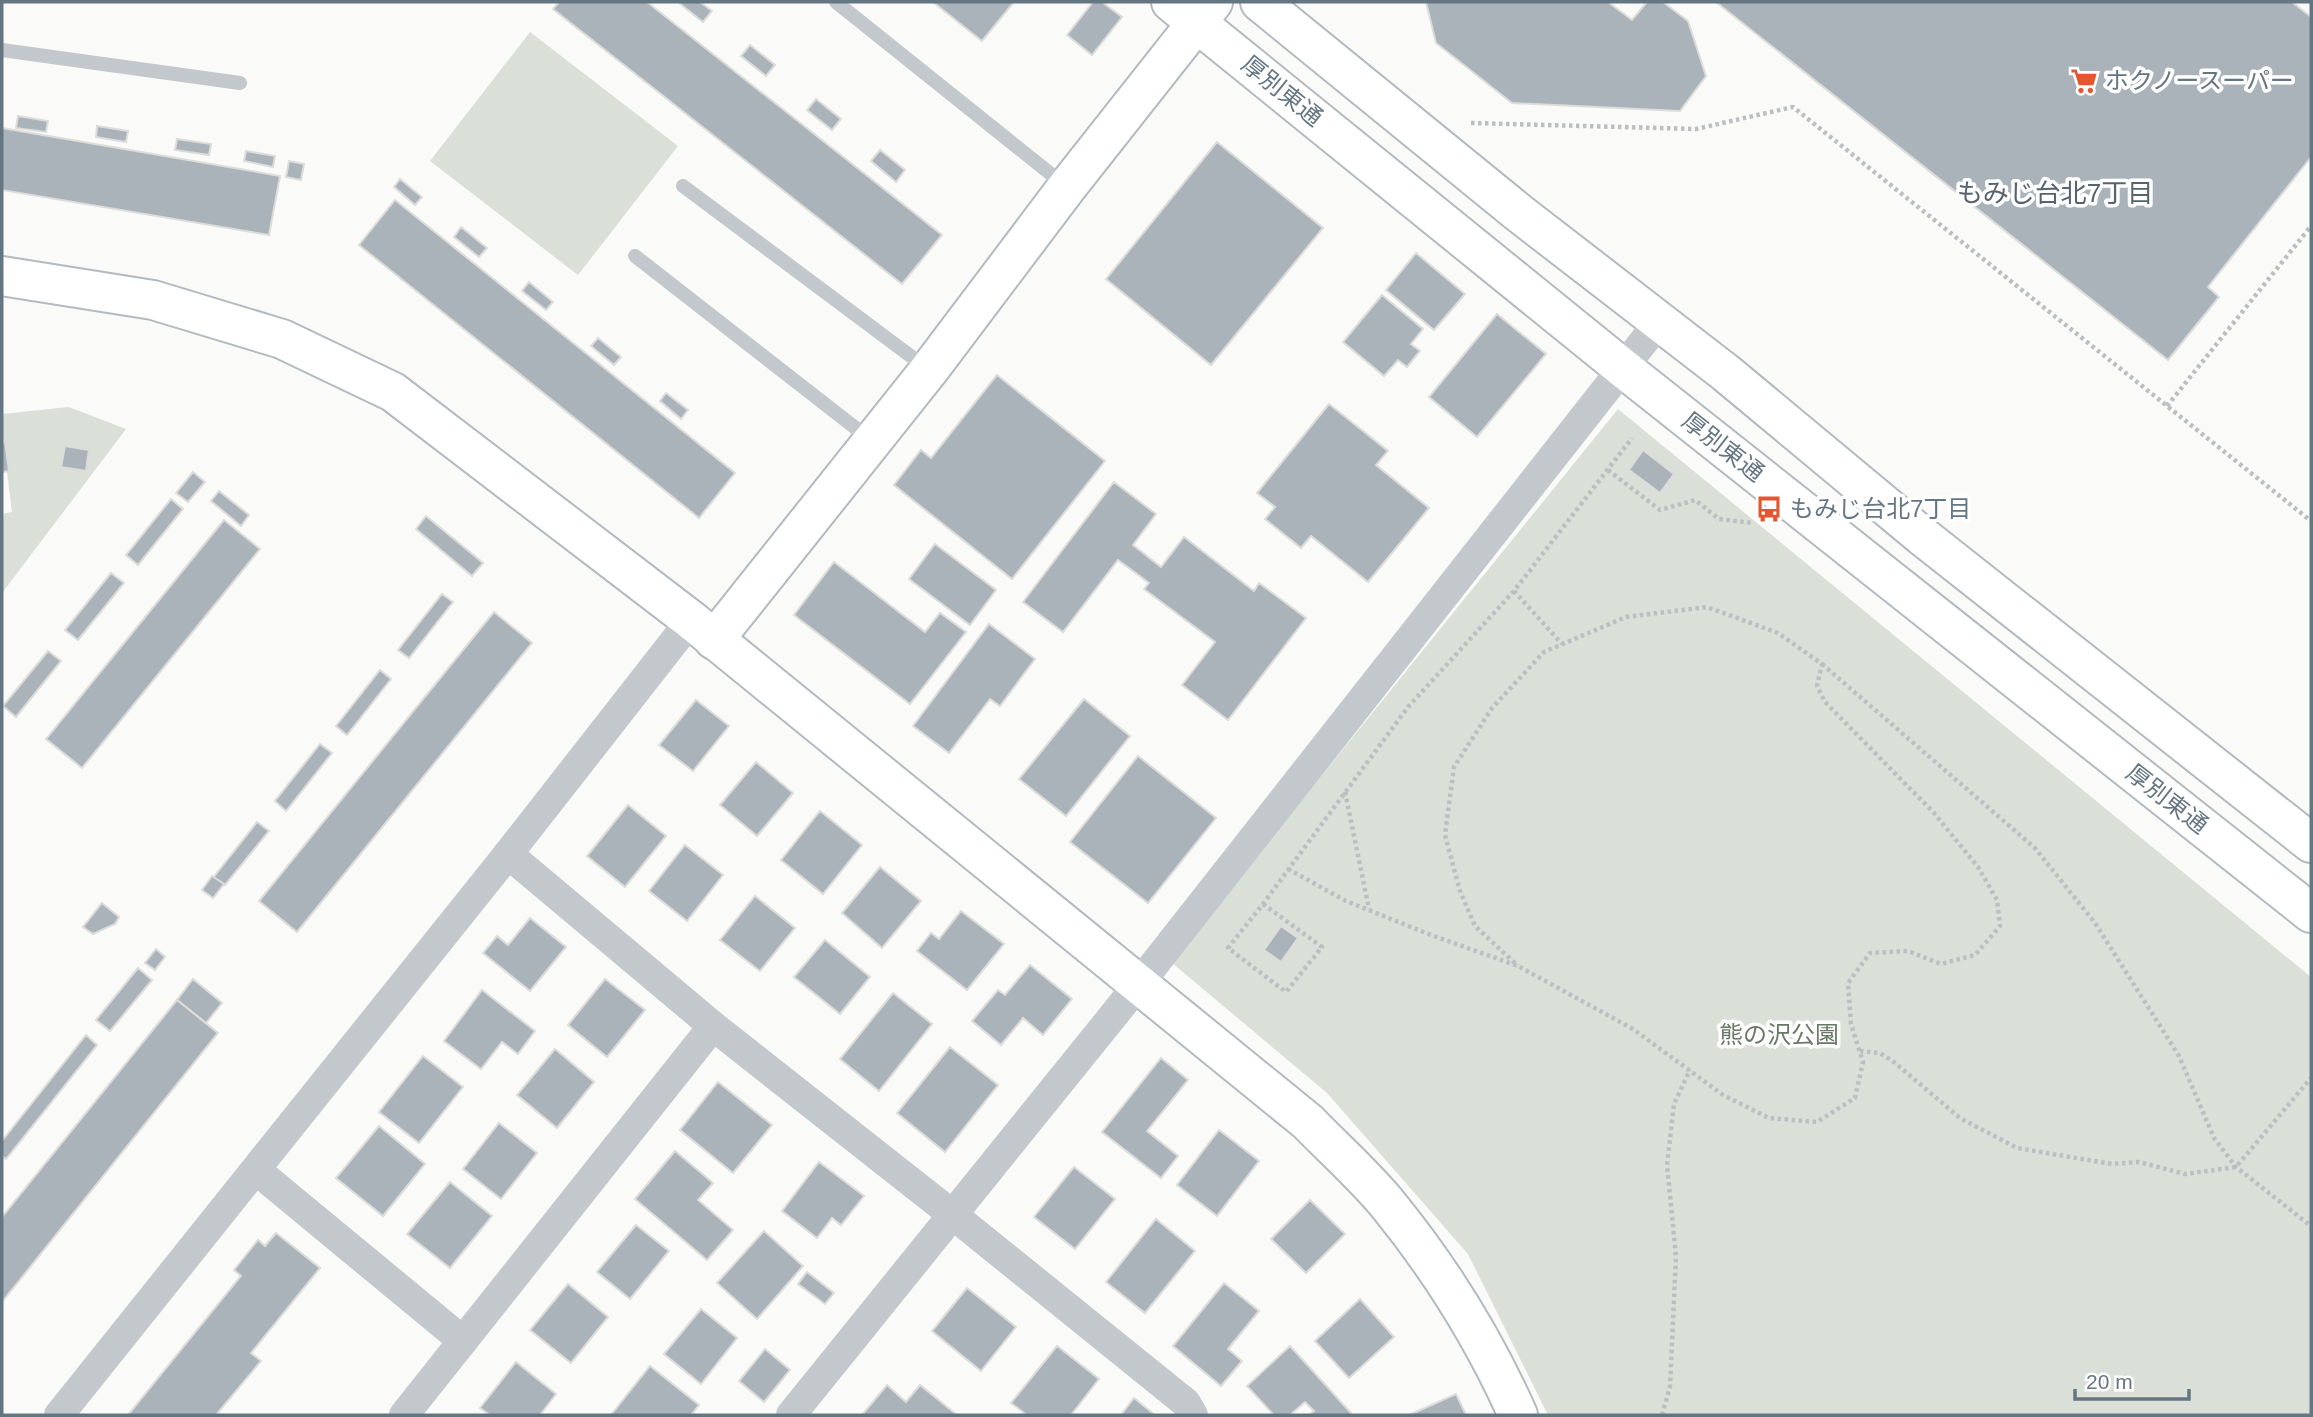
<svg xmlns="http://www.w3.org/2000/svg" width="2313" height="1417" font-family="Helvetica,'Noto Sans JP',sans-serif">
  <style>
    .green { fill: #dadfd7 }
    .building { fill: #aab3b9; stroke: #dcdcda; stroke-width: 2 }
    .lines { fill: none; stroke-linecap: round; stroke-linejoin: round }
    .secondary-casing { stroke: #b3babf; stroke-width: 42 }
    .path { stroke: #bbbfc2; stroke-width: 4.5; stroke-dasharray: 3.5 3.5; stroke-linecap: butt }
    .lane { stroke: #c3c8cc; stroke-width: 14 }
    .street { stroke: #c3c8cc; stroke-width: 30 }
    .secondary { stroke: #fff; stroke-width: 38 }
    .labels { text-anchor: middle; stroke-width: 7; stroke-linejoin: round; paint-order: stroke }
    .poi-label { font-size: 24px; fill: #657683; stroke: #fff; text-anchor: start }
    .street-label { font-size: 24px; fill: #657683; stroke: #fff }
    .park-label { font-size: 24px; fill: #687a64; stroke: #fff }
    .neighbourhood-label { font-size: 26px; fill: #57646e; stroke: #fff }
  </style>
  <rect width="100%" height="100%" fill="#fafaf8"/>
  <!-- green -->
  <g class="green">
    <polygon points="530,32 678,146 578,275 430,161"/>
    <polygon points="69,407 126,429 2,593 2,514 12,512 2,432 2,414"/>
    <polygon points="1618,409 2311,977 2311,1415 1548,1415 1468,1254 1327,1093 1171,962"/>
  </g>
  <!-- building -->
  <g class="building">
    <polygon points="559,2 647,2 942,235 902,284 553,9"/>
    <polygon points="678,2 700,2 712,11 703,22"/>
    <polygon points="933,2 1014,2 982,41"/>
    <polygon points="1093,2 1102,2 1122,17 1092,55 1067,35"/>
    <polygon points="1426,2 1608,2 1632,20 1647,2 1663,2 1688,21 1706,76 1680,111 1512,103 1436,43"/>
    <polygon points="1716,2 2292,2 2311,17 2311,157 2208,287 2219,297 2168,360"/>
    <polygon points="750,45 775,65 766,76 741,56"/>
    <polygon points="816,99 841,119 832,130 807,110"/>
    <polygon points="18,116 48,121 46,132 16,128"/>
    <polygon points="97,126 128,131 126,142 96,137"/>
    <polygon points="2,128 280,176 269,235 2,190"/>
    <polygon points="177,139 211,144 209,155 175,150"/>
    <polygon points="1217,142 1323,228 1211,365 1106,279"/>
    <polygon points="880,150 905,170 896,182 871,161"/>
    <polygon points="246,151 275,156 273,167 244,161"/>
    <polygon points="289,161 304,164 301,180 286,177"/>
    <polygon points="400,179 422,197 415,205 394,187"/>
    <polygon points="395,200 735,473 699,518 359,245"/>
    <polygon points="461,227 487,248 479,257 454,237"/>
    <polygon points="1416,253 1465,294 1434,330 1386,290"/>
    <polygon points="529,282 553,302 546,310 522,291"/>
    <polygon points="1382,295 1423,329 1411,344 1420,351 1407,367 1398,360 1384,376 1343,342"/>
    <polygon points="1497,314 1546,354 1477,437 1429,397"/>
    <polygon points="598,338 621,357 614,365 591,346"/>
    <polygon points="997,375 1105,461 1012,579 894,485 921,450 931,458"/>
    <polygon points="666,393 688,410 681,419 660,401"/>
    <polygon points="1329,404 1388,451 1376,465 1429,508 1368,582 1311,536 1301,548 1265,519 1275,507 1257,493"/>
    <polygon points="5,442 9,471 2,472 2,443"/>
    <polygon points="65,446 89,450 86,471 61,467"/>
    <polygon points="1643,450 1674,474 1660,493 1629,470"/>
    <polygon points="193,472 205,482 188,502 176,493"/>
    <polygon points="1114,482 1156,514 1133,545 1161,567 1184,537 1254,591 1259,583 1306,618 1228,720 1182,685 1215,642 1144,589 1149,583 1118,560 1063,632 1023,602"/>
    <polygon points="219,491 249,515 241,526 211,501"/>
    <polygon points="171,499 183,509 138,565 126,555"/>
    <polygon points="426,516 483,563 472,576 416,529"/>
    <polygon points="224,520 260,549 82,768 46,739"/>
    <polygon points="935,544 996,590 970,625 909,579"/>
    <polygon points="834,562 925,632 940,613 966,632 910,704 794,615"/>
    <polygon points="111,573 124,583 78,640 65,630"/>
    <polygon points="442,594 453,602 409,658 398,650"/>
    <polygon points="494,612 532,643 297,932 259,901"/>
    <polygon points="989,624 1035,659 1000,706 990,699 949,753 913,726"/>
    <polygon points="48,651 61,661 16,717 3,706"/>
    <polygon points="380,670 391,679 347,735 336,726"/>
    <polygon points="1084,699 1130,736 1066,816 1019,779"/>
    <polygon points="696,700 729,726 693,771 659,745"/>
    <polygon points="320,744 332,753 286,811 275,801"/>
    <polygon points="1138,756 1216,818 1148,903 1070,842"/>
    <polygon points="756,762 793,793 757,836 720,805"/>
    <polygon points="628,805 666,836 625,887 587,856"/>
    <polygon points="820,811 862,845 823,894 781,860"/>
    <polygon points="257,822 269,831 225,885 213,878"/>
    <polygon points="685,845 723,875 687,921 649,891"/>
    <polygon points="880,867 921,901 882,948 842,913"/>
    <polygon points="212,876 224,884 213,898 202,890"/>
    <polygon points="755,896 795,928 760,971 720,940"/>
    <polygon points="102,903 119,917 115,924 93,934 83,927"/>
    <polygon points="961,911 1004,944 967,990 917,951 931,933 939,939"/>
    <polygon points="530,918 566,947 530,991 483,953 497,936 508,945"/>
    <polygon points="1281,926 1298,938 1281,962 1264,950"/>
    <polygon points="825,940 870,977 840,1014 794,977"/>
    <polygon points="156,949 165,957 155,970 145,963"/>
    <polygon points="1030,965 1072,999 1043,1035 1023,1018 1001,1045 972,1021 998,990 1005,995"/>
    <polygon points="138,968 152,980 110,1031 96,1020"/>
    <polygon points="193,979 222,1003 206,1023 177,1000"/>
    <polygon points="605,979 645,1010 607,1057 568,1025"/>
    <polygon points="482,990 535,1031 518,1054 502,1042 481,1069 444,1041"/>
    <polygon points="893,993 932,1024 879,1091 840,1059"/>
    <polygon points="177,1000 218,1033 2,1302 2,1217"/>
    <polygon points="86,1035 97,1045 6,1159 2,1156 2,1141"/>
    <polygon points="950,1047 998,1085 945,1152 897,1113"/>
    <polygon points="555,1049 594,1082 557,1128 517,1095"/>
    <polygon points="423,1056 463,1087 419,1143 379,1112"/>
    <polygon points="1161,1058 1188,1080 1147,1131 1178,1156 1161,1178 1102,1132"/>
    <polygon points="718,1082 772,1125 733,1173 680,1130"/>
    <polygon points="499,1123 537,1153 501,1199 463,1169"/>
    <polygon points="379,1126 425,1164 383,1216 336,1178"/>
    <polygon points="1219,1130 1259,1161 1217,1216 1177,1185"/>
    <polygon points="675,1151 713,1183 698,1200 733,1230 707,1260 635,1199"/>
    <polygon points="819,1162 864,1196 841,1225 832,1218 817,1238 782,1211"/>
    <polygon points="1074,1167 1115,1199 1075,1249 1034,1217"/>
    <polygon points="450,1182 492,1216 450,1268 407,1234"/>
    <polygon points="1310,1200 1345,1234 1306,1273 1271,1239"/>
    <polygon points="1156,1219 1195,1251 1145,1313 1106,1282"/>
    <polygon points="636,1225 669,1251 630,1299 597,1272"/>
    <polygon points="764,1231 803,1266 757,1319 717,1283"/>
    <polygon points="276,1233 320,1268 251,1353 261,1361 216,1415 128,1415 241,1276 234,1270 258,1240 265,1246"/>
    <polygon points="807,1272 834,1293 825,1304 798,1284"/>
    <polygon points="1224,1283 1259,1311 1228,1349 1242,1361 1221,1386 1173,1346"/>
    <polygon points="568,1284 608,1317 571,1363 530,1330"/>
    <polygon points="967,1288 1016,1327 981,1371 932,1331"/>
    <polygon points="1360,1299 1394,1337 1349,1378 1315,1341"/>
    <polygon points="701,1309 737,1338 701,1384 664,1354"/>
    <polygon points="1057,1346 1099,1379 1071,1415 1027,1415 1011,1403"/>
    <polygon points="1290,1346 1351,1413 1349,1415 1309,1415 1314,1411 1305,1402 1290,1415 1274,1415 1247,1386"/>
    <polygon points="765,1349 790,1370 764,1402 739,1381"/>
    <polygon points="516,1362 556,1394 540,1415 490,1415 480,1408"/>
    <polygon points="650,1366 699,1405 691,1415 611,1415"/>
    <polygon points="887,1385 906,1402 920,1385 957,1415 862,1415"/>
    <polygon points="1456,1394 1466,1415 1409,1415"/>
    <polygon points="1134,1398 1155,1415 1121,1415"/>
  </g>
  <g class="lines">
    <!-- secondary casing -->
    <g class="secondary-casing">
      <g id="secondary">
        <polyline points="1171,2 1624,369 2311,913"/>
        <polyline points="1260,2 1519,213 1726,373 1922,536 2311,843"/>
        <path d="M2 276 153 300 282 339 393 392 691 620 1308 1122C1335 1150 1366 1177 1390 1207 1441 1270 1485 1341 1518 1415"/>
        <polyline points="714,640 929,370 1067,187 1213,2"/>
      </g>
    </g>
    <!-- path -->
    <g class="path">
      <polyline points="1471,123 1696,129 1793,107 2311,521"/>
      <polyline points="2167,406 2311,226"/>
      <polyline points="1608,470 1660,510 1695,500 1719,519 1753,523"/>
      <polyline points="1514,591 1562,644"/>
      <polyline points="1822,664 2035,848 2095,923 2179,1056 2214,1138 2236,1167 2311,1226"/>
      <polyline points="1345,792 1369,909"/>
      <polyline points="1288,869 1346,901 1431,935 1518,966 1633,1029 1723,1095 1769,1118 1817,1122 1855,1098 1863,1062 1851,1024 1848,983 1870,953 1908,951 1941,964 1975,955 2000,926 1997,900 1978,867 1934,813 1825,702 1817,686 1822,664 1778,633 1707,607 1626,617 1544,652 1492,708 1454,767 1445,835 1460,891 1475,926 1518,966"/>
      <polyline points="1263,904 1322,947 1286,992 1228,948 1263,904 1408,707 1514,591 1632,438"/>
      <polyline points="1860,1051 1880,1053 1894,1062 1960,1118 2017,1148 2112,1164 2139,1162 2185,1174 2236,1167 2311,1078"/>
      <polyline points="1662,1415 1670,1387 1676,1256 1667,1165 1674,1104 1690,1070"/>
    </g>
    <!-- lane -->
    <g class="lane">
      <polyline points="836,2 1067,187"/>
      <polyline points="2,50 240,83"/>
      <polyline points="683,186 928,369"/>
      <polyline points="635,256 871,440"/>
    </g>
    <!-- street -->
    <g class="street">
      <polyline points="508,854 713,1026 953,1215 1186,1403 1193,1415"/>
      <polyline points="256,1170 463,1341"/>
      <polyline points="59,1415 508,854 691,620"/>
      <polyline points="404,1415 713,1026"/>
      <polyline points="791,1415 1138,985 1659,322"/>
    </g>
    <!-- secondary -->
    <use href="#secondary" class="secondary"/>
  </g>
  <!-- icons -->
  <defs>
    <g id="supermarket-bare" transform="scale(2.1)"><path d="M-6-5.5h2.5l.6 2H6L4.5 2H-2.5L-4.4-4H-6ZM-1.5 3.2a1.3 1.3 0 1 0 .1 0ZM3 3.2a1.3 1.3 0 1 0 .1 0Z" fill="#e4572e" stroke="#fff" stroke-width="2.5" paint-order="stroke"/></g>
    <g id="bus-bare" transform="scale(2.1)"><path d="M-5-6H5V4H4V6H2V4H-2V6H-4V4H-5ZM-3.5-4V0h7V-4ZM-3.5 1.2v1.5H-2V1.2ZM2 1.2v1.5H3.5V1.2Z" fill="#e4572e" stroke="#fff" stroke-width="2.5" paint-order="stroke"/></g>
  </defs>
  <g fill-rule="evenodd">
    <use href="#supermarket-bare" x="2084" y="81"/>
    <use href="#bus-bare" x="1769" y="509"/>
  </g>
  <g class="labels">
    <!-- poi labels -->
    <g class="poi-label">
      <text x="2105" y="89">ホクノースーパー</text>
      <text x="1790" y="517">もみじ台北7丁目</text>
    </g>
    <!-- street labels -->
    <g class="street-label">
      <text transform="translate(1282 91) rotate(39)" y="8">厚別東通</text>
      <text transform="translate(1723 447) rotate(38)" y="8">厚別東通</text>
      <text transform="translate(2167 799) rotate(38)" y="8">厚別東通</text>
    </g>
    <!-- park labels -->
    <g class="park-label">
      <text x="1779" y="1043">熊の沢公園</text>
    </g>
    <!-- neighbourhood labels -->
    <g class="neighbourhood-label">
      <text x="2055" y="202">もみじ台北7丁目</text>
    </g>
  </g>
  <!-- border -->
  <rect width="2313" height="1417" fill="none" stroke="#657683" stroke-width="7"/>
  <!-- scale -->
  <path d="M2075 1389v10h114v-10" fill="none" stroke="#657683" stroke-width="3.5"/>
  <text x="2086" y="1389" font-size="21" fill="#657683" stroke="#ffffff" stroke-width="5" paint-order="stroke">20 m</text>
</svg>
